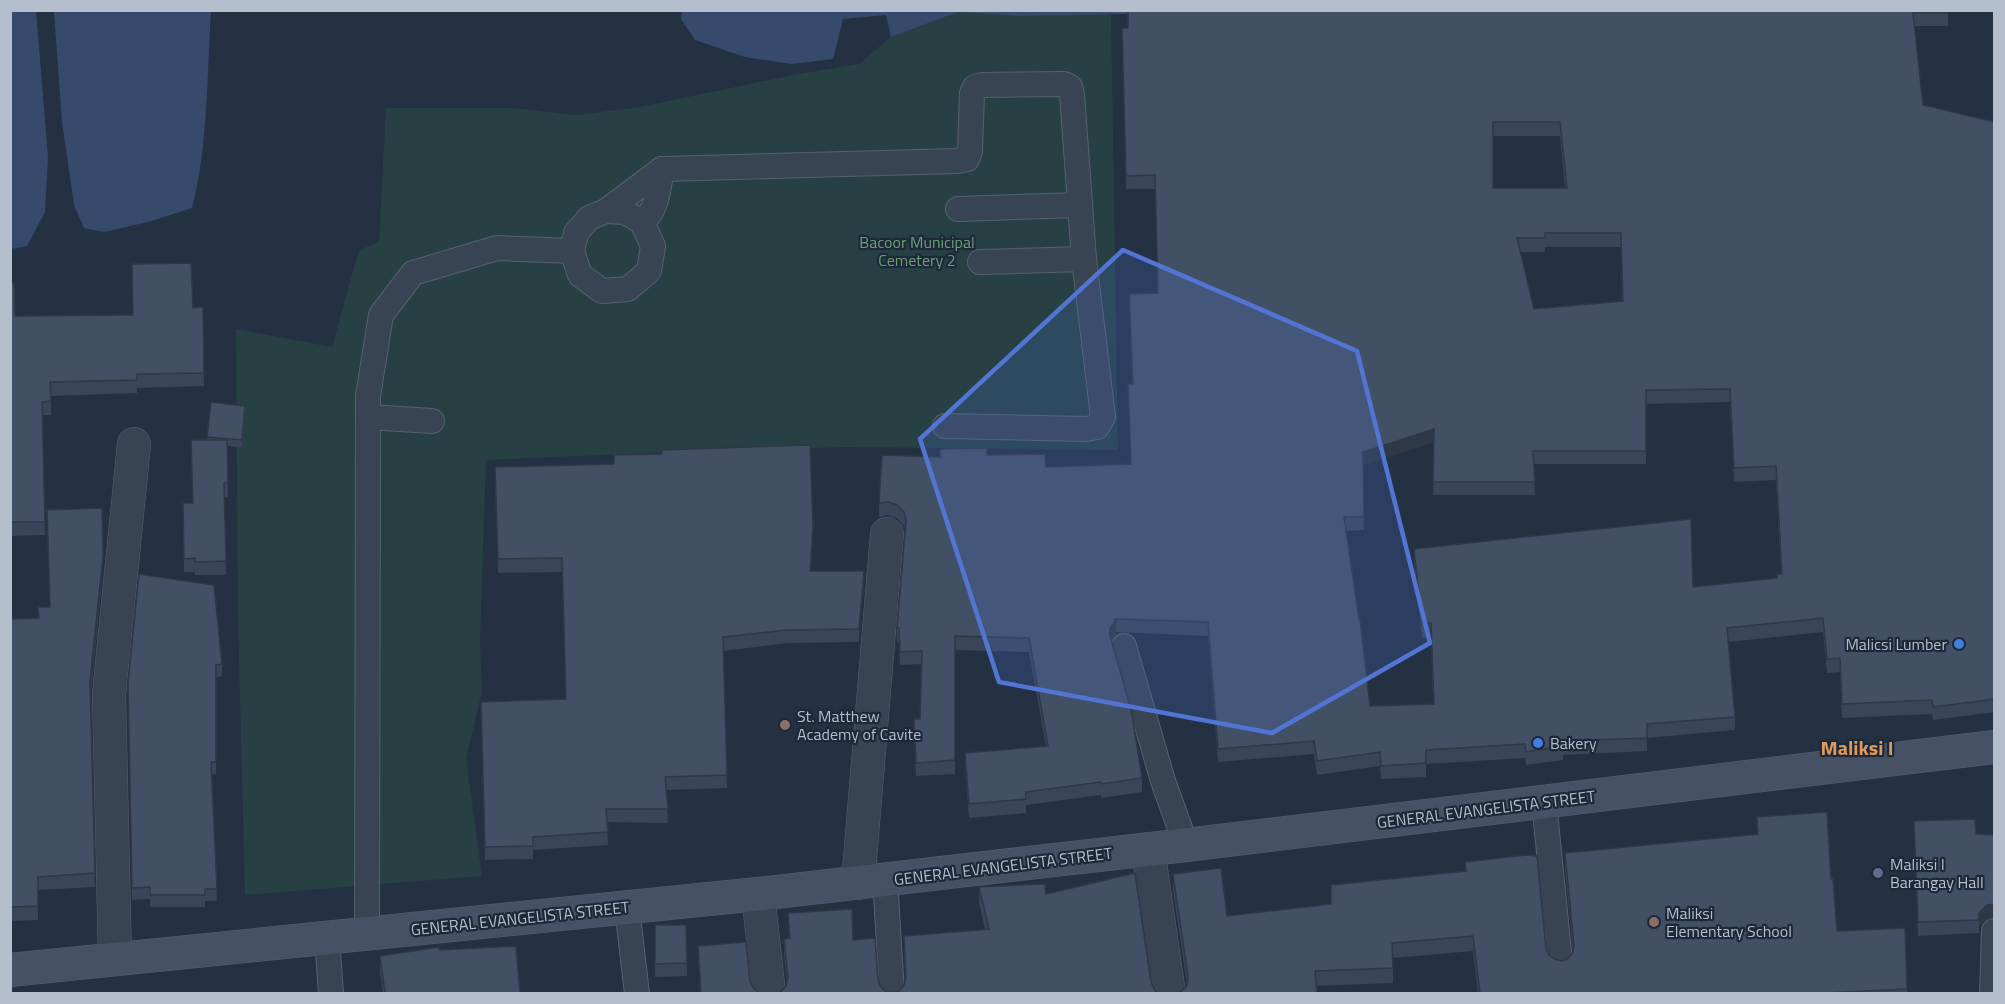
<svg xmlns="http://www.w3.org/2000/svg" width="2005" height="1004" font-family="'Titillium Web',sans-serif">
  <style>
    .green { fill: #264044 }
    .water { fill: #364b6c }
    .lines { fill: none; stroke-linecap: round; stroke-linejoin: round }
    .service-casing { stroke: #566170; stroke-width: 26 }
    .minor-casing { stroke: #566170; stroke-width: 34 }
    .secondary-casing { stroke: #566170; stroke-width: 34 }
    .service { stroke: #384353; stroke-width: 24 }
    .minor { stroke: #384353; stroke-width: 33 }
    .secondary { stroke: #465166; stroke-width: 33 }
    .wall { fill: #394558; fill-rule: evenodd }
    .shaded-wall { fill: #2e3847 }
    .building { fill: #425066; stroke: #2e3847; stroke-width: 1.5; fill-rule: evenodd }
    .marked { fill: #5275d4; fill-opacity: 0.2; stroke: #5275d4; stroke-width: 4.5; stroke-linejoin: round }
    .shop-dot { fill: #3f7fe0; stroke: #1d2838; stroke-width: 2 }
    .education-dot { fill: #8d6e63; stroke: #1d2838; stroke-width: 2 }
    .service-dot { fill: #5c6f8a; stroke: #1d2838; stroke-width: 2 }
    .labels { text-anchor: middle; stroke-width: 4.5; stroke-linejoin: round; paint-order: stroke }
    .park-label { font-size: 16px; fill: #6aa078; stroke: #1d2838 }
    .poi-label { font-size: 16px; fill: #b5becd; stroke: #1d2838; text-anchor: start }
    .street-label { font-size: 16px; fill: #b5becd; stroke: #1d2838 }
    .quarter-label { font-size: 20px; font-weight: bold; fill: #df985e; stroke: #1d2838 }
  </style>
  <rect width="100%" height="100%" fill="#243143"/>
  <!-- green -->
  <polygon class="green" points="958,12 1019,16 1111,14 1118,450 846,447 670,452 486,460 480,639 482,692 466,758 482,876 245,895 238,618 236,329 332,347 359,250 379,242 386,108 513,108 576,115 640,107 793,75 859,64 891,37"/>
  <!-- water -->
  <g class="water">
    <polygon points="11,10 36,11 48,157 45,212 27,246 11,249"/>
    <polygon points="682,10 1226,11 1218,18 1125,14 1019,16 958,12 891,37 886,15 843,19 833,59 791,64 745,57 695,40 681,19"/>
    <path d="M54 11H211C207 73 208 148 192 208L148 222 104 232 84 228 74 205 62 122Z"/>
  </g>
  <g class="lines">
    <!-- service casing -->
    <g class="service-casing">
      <g id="service">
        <polyline points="958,209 1079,205"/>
        <polyline points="606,211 662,169 957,161 967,159 970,151 972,93 975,87 983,85 1064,84 1070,87 1072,94 1084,259 1103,417 1097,427 1086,429 945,426"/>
        <polygon points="606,211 625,212 642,222 653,246 649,271 628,289 602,291 580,275 572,251 576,233 589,218"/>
        <path d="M642 222C658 210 658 188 662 169"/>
        <polyline points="980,262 1084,259"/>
        <polyline points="368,417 432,421"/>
        <polyline points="1124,646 1163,781 1186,845"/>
        <polyline points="1544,802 1560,962"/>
        <polyline points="885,879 892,994"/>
        <polyline points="627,907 637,994"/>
        <polyline points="367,934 368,417 368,396 381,315 413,273 497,248 572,251"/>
        <polyline points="327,938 331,994"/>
        <polyline points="1992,994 1994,931"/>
      </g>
    </g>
    <!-- minor casing -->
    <g class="minor-casing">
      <g id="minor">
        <polyline points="1148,849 1169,994"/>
        <polyline points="858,883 887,534"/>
        <polyline points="758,894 769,994"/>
        <polyline points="115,959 109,694 134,444"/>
      </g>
    </g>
    <!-- secondary casing -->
    <g class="secondary-casing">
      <polyline id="secondary" points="10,970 758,894 1186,845 1994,747"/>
    </g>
    <!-- service -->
    <use href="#service" class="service"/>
    <!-- minor -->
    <use href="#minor" class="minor"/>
    <!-- secondary -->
    <use href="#secondary" class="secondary"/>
  </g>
  <!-- wall -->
  <g class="wall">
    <path d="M1948 10V26H1914L1923 105 1995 122V712L1933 720 1932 714 1842 718 1840 672 1827 673 1823 632 1729 642 1735 717V730L1647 738V751L1563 755V760L1526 765 1525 758 1426 764V777L1381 779 1380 766 1317 775 1314 754 1218 762 1208 636 1116 632V635L1112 640 1142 778V792L1101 798V795L1026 805V813L969 818 965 767V753L1046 746 1029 652 955 650V774L916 776 914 719H920L922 664 900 665 899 642H897V628L905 531 904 526 897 518 888 515 879 517V503L940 457 987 455 1046 467 1131 465 1132 384 1129 294 1158 293 1155 189H1126L1122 28ZM1493 136H1560L1565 188H1493ZM1545 247H1621L1622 301 1534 309 1520 252H1545ZM1730 402 1734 482 1776 480 1781 574 1777 578 1693 587 1414 549V563L1422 638 1431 637 1433 704 1370 706 1346 531 1364 530 1363 465 1434 442 1433 495H1535L1534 464H1646V404Z"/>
    <polygon points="10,283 15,316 133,315 193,308 203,307 204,386 137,388 137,393 51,396 51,415 42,415 45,535 10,536"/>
    <polygon points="211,402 245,413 242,447 227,446 228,497 224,497 226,575 195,575 195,572 184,572 183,503 193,503 207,440"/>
    <polygon points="495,480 813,538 811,571 864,584 859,642 787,643 723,651 727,788 666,790 668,823 607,822 608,845 533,850 533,859 485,860 481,715 566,699 562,572 498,573"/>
    <polygon points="47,510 103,570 91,692 95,887 38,890 38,920 10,921 10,619 38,618 50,607"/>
    <polygon points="222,664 222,676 216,677 216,774 212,774 217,901 205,901 205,907 150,907 150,899 132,900 128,683"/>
    <polygon points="1757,817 1831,879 1837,931 1905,928 1907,993 1478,993 1473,951 1393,958 1393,983 1316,986 1181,993 1187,985 1173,890 1173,874 1227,916 1331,904 1465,872 1465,862 1546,949 1549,955 1554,959 1562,961 1569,958 1573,952 1565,868 1565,853 1757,834"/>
    <polygon points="1914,821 1976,834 1995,835 1995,917 1987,919 1979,926 1979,933 1918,936"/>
    <polygon points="1135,873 1151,982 1155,991 1159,993 780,993 786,986 787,983 784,954 784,939 789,939 788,913 852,909 853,940 875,938 878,979 880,986 885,991 893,993 899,991 904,985 905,981 904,936 985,929 979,902 979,887 1045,884 1046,894"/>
    <polygon points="655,925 687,963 687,976 655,977"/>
    <polygon points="698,946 750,981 754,989 759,993 700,993"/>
    <polygon points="440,950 520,993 383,993 380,973 380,956"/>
  </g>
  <!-- shaded-wall -->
  <g class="shaded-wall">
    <polygon points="1434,429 1434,442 1363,465 1363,452"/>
    <polygon points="103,556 103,570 90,694 90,681"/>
    <polygon points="864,571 864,584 859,642 859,629"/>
    <polygon points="1116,621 1116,635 1110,642 1110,628"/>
    <polygon points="1994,903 1994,917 1987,919 1979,926 1979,913 1987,905"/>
  </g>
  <!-- building -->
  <g class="building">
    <path d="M1128 10H1948V13H1913L1923 105 1995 122V699L1933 707 1932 700 1842 704 1840 658 1827 659 1823 618 1727 628 1735 717 1647 724V738L1562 741 1563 746 1526 752 1525 744 1426 750V763L1381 766 1380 752 1317 761 1314 741 1218 749 1208 622 1115 619 1116 621 1110 628V636L1131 709 1142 778 1101 784V782L1026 792V799L969 804 965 753 1048 746 1029 638 955 636V760L916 763 914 719H920L922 651 900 652 899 628H897L906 521 904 512 897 505 888 502 879 503 882 455 940 457V449L987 448V455L1045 454 1046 467 1131 464 1128 384H1133L1129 294 1158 293 1155 175 1126 176 1122 28H1128ZM1493 122H1560L1567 188H1493ZM1545 233H1621L1623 301 1534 309 1517 238H1545ZM1730 389 1734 468 1776 466 1782 574H1777V578L1693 587 1691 519 1414 549 1422 624 1431 623 1434 704 1370 706 1360 619H1359L1344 517H1364L1363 452 1434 429 1433 482H1535L1533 451H1646V390Z"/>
    <polygon points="191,263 193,308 203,307 204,373 137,374 137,380 50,382 51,401 42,402 45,522 10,522 10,283 14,283 15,316 133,315 132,264"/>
    <polygon points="211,402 245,406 242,440 207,437"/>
    <polygon points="191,440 227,440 228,483 224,483 226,561 195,562 195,558 184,559 183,503 193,503"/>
    <polygon points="810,445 813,525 810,571 864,571 859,629 787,630 723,637 727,775 665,777 668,809 606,809 608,832 533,837 533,846 485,847 481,702 566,699 562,558 498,559 495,467 614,464 614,455 662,454 661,450"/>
    <polygon points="102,508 103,556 90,681 95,873 38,877 38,906 10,907 10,619 39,618 38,607 50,607 47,510"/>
    <polygon points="139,574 214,585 222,664 216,665 216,762 211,762 217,889 205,889 205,895 150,895 150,887 132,888 128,683"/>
    <polygon points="1827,812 1831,879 1833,878 1837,931 1905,928 1907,989 1826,993 1480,993 1473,936 1392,943 1393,968 1315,971 1317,993 1180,993 1187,985 1188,976 1173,874 1221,868 1227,916 1331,904 1331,885 1466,871 1465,862 1527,855 1537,856 1546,949 1549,955 1554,959 1562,961 1569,958 1573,952 1574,946 1565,853 1758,834 1757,817"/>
    <polygon points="1975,819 1976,834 1995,835 1995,904 1987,905 1979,913 1979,920 1918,922 1914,821"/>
    <polygon points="1135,873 1151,982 1155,991 1159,993 780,993 786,986 788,977 784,939 790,938 788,913 852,909 853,940 875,938 878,979 880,986 885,991 893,993 899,991 904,985 906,978 904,936 989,929 979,887 1045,884 1046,894"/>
    <polygon points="655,925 686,925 687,963 655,964"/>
    <polygon points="746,942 750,981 754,989 759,993 701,993 698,946"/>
    <polygon points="516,946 520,993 385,993 380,956 439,947 440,950"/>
  </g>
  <!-- marked area -->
  <path class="marked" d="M1123 250 1357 351 1430 643 1272 733 999 682 920 439Z"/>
  <!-- markers -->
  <g class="shop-dot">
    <circle cx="1959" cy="644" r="6"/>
    <circle cx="1538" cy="743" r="6"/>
  </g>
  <g class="education-dot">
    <circle cx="785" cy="725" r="6"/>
    <circle cx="1654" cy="922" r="6"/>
  </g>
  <circle class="service-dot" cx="1878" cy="873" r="6"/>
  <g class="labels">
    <!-- park labels -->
    <g class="park-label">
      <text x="917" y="248">Bacoor Municipal<tspan x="917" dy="18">Cemetery 2</tspan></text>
    </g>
    <!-- poi labels -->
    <g class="poi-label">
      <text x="1947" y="650" text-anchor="end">Malicsi Lumber</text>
      <text x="797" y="722">St. Matthew<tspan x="797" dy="18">Academy of Cavite</tspan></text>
      <text x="1550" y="749">Bakery</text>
      <text x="1890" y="870">Maliksi I<tspan x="1890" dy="18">Barangay Hall</tspan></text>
      <text x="1666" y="919">Maliksi<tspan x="1666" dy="18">Elementary School</tspan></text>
    </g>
    <!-- street labels -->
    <g class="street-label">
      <text transform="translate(1486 809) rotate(-7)" y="6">GENERAL EVANGELISTA STREET</text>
      <text transform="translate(1003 866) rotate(-7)" y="6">GENERAL EVANGELISTA STREET</text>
      <text transform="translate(520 918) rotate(-6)" y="6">GENERAL EVANGELISTA STREET</text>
    </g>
    <!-- quarter labels -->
    <g class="quarter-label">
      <text x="1857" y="755">Maliksi I</text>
    </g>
  </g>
  <!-- border -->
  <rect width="2005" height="1004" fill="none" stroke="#b5becd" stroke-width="24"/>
</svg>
